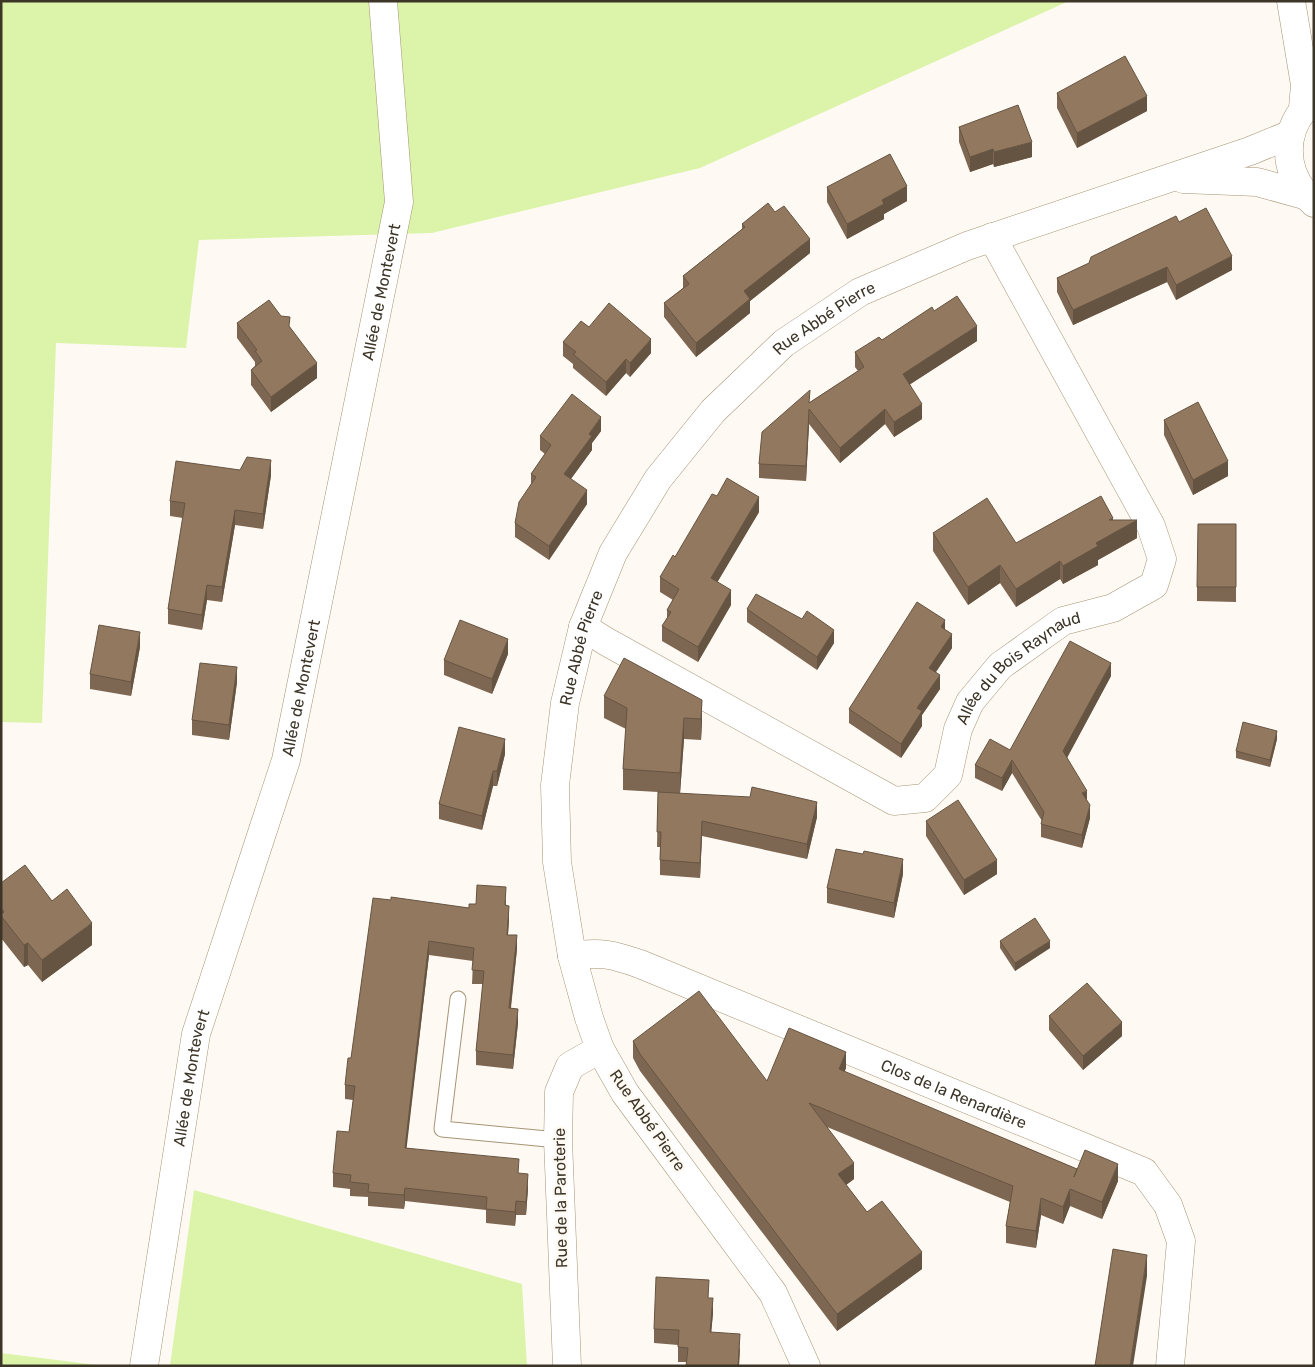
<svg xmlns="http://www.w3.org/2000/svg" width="1315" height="1367" font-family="Rubik,sans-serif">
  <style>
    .green { fill: #dcf4a9 }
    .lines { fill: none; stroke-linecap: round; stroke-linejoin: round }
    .lane-casing { stroke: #a69475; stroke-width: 17 }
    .street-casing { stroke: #a69475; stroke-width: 29 }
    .secondary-casing { stroke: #a69475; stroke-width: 29 }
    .lane { stroke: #fff; stroke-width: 15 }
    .street { stroke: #fff; stroke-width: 28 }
    .secondary { stroke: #fff; stroke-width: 28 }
    .wall { fill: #7e6752 }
    .shaded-wall { fill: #665442 }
    .building { fill: #92785f; stroke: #665442 }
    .labels { text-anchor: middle; stroke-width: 5; stroke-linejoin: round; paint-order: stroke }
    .street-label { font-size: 16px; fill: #3c3528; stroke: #fefaf3 }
  </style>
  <rect width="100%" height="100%" fill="#fefaf3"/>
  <!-- green -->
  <g class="green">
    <polygon points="1,1 1069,1 700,168 432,233 199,240 186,348 56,343 42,723 1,722"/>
    <polygon points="194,1190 522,1284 527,1366 170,1366"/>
    <polygon points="1,1353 105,1366 1,1366"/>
  </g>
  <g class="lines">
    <!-- lane casing -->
    <g class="lane-casing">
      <polyline id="lane" points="458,999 442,1129 558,1140"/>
    </g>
    <!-- street casing -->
    <g class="street-casing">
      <g id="street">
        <polyline points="1183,179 1257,182 1304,195"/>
        <path id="s1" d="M583 627 607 642 894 801 925 798 948 775 958 729 970 702 1000 666 1063 621 1113 608 1154 585 1162 559 1151 526 992 237"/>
        <path id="s2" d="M572 956C600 951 614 955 640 964L1144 1172 1168 1205 1181 1241 1170 1366"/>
        <path id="s3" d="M144 1366 196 1034 286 760 399 202 383 1"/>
        <polyline points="567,1366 558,1140 559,1092 570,1066 600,1049"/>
        <path id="s4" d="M806 1366 773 1293 625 1093 600 1049 589 1018 572 956 557 862 555 785 565 703 583 627 613 553 658 479 713 411 784 343 860 292 967 246 1250 151 1289 135"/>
      </g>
    </g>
    <!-- secondary casing -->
    <g class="secondary-casing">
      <g id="secondary">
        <polyline points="1291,1 1305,85 1303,108"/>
        <path d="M1314 99C1280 128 1281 174 1314 203"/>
      </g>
    </g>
    <!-- lane -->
    <use href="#lane" class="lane"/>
    <!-- street -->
    <use href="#street" class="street"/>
    <!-- secondary -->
    <use href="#secondary" class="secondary"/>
  </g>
  <!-- wall -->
  <g class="wall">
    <polygon points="1057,93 1147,111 1077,148 1057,108"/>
    <polygon points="959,127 1032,157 994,167 993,164 970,172 959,142"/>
    <polygon points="827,187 907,201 884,214 884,219 847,239 827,202"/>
    <polygon points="775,212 810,253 750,301 750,313 696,357 664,317 664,303 683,288 683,276 742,229 742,224"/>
    <polygon points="1179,222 1232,270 1176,300 1167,282 1073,325 1057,292 1057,278"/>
    <polygon points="934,311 977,341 910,384 922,419 894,437 885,424 840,463 809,424 806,481 759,478 759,464 810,402 858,371 855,367 855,352 882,340"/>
    <polygon points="237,323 290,328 317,378 271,412 251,385 251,370 255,366 255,362 237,338"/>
    <polygon points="589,327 651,353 630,377 626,373 606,396 573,368 573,364 563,356 563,342"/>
    <polygon points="1164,420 1228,476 1193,495 1164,435"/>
    <polygon points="601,431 592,443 592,450 571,479 587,504 549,560 515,537 515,523 531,484 531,474 545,454 540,450 540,436"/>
    <polygon points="271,475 263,529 235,525 222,602 207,600 202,630 168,624 168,609 183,518 170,516 170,501"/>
    <polygon points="717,496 759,512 717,582 731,605 698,662 662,641 662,626 667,618 667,610 673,600 660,592 660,577 675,557"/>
    <polygon points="1113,520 1137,538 1098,560 1098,565 1063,584 1060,579 1016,607 1000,583 968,605 933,551 933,533 1016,543"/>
    <polygon points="1236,524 1236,602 1197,601 1197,587"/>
    <polygon points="747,609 834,643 817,670 747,622"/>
    <polygon points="945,630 952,648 936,672 940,689 922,715 922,726 901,758 849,723 849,709"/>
    <polygon points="140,647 131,696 90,689 90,674"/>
    <polygon points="508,654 492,694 444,675 444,660"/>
    <polygon points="1111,676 1067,758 1087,800 1090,818 1082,848 1041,837 1041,824 1042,821 1012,773 1002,791 975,778 975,765 1010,750"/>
    <polygon points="237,682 229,740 192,735 192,720"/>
    <polygon points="604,696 702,700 702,721 701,740 684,739 680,793 817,817 807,859 702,836 700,878 660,875 660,847 657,847 658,792 623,790 623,769 626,729 604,718"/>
    <polygon points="1277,739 1270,767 1236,758 1236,751"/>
    <polygon points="505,754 497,786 493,786 482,830 439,819 439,804"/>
    <polygon points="926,821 997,874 964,895 926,836"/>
    <polygon points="903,874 894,918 827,903 827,888"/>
    <polygon points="1,883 52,901 92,945 42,982 28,965 24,967 1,938"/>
    <polygon points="391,900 469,908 476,904 506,900 506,906 509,919 508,935 517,949 511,1008 518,1023 513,1069 476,1065 476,1051 483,984 472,984 473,961 429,955 406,1148 519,1173 528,1188 526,1215 516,1215 515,1226 486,1223 486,1210 405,1201 404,1209 368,1206 368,1197 350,1196 350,1189 333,1187 333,1173 349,1132 353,1100 345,1099 345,1085 351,1058"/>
    <polygon points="1000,941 1050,948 1015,971 1000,948"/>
    <polygon points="1049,1016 1122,1036 1083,1070 1049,1030"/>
    <polygon points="633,1041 767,1081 846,1068 844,1072 1077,1169 1118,1181 1102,1219 1070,1206 1063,1224 1041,1215 1036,1248 1006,1243 1006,1226 1010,1202 827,1127 854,1179 846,1185 867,1212 922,1269 837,1331 640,1071 633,1058"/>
    <polygon points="709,1298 713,1313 711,1332 740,1349 739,1366 686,1366 687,1362 678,1362 678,1345 654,1343 654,1329"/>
  </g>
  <!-- shaded-wall -->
  <g class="shaded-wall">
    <polygon points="1147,96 1147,111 1077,148 1077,133"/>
    <polygon points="1032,142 1032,157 994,167 994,152"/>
    <polygon points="993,149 993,164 970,172 970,157"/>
    <polygon points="907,186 907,201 884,214 884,219 847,239 847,224 882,200"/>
    <polygon points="810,239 810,253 750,301 750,313 696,357 696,343 744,291"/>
    <polygon points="1232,256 1232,270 1176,300 1176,285"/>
    <polygon points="1167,267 1167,282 1073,325 1073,310"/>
    <polygon points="977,326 977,341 903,389 903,374"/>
    <polygon points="651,339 651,353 630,377 630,363"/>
    <polygon points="626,359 626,373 606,396 606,382"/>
    <polygon points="317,363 317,378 271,412 271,397"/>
    <polygon points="922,404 922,419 894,437 894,422"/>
    <polygon points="809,409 809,424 806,481 806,466"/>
    <polygon points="885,409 885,424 840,463 840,448"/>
    <polygon points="601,417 601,431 592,443 592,450 564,488 564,474 589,434"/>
    <polygon points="271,460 271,475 263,529 263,514"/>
    <polygon points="1228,461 1228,476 1193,495 1193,480"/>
    <polygon points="587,490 587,504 549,560 549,546"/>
    <polygon points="759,497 759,512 711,593 711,578"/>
    <polygon points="235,510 235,525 222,602 222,587"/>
    <polygon points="1113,518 1113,533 1137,520 1137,538 1098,560 1098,565 1063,584 1063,566 1096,543 1109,520"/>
    <polygon points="1060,561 1060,579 1016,607 1016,589"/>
    <polygon points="1000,565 1000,583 968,605 968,587"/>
    <polygon points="207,585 207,600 202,630 202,615"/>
    <polygon points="731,590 731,605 698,662 698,647"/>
    <polygon points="945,620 945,635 941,627"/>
    <polygon points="834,630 834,643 817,670 817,657"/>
    <polygon points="140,632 140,647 131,696 131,682"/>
    <polygon points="952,634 952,648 929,682 929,668"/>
    <polygon points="508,639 508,654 492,694 492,679"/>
    <polygon points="1111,663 1111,676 1063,765 1063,751"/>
    <polygon points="237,667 237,682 229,740 229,725"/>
    <polygon points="940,675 940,689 922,715 922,726 901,758 901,744 917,708"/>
    <polygon points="702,700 702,721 701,740 701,719"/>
    <polygon points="684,718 684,739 680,794 680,773"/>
    <polygon points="1277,731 1277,739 1270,767 1270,760"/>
    <polygon points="505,739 505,754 497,786 497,771"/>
    <polygon points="1012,760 1012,773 1002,791 1002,778"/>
    <polygon points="493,771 493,786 482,830 482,816"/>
    <polygon points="1087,791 1087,804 1082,793"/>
    <polygon points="817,802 817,817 807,859 807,844"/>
    <polygon points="1090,805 1090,818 1082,848 1082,835"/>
    <polygon points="702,821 702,836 700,878 700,863"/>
    <polygon points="903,859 903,874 894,918 894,903"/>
    <polygon points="997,860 997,874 964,895 964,880"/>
    <polygon points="509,906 509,919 507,949 507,935"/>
    <polygon points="92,923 92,945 42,982 42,960"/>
    <polygon points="517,935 517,949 509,1022 509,1008"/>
    <polygon points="429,941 429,955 405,1162 405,1148"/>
    <polygon points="1050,941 1050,948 1015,971 1015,963"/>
    <polygon points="28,943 28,965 24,967 24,945"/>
    <polygon points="518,1009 518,1023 513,1069 513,1055"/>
    <polygon points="1122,1022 1122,1036 1083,1070 1083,1056"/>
    <polygon points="846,1052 846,1068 839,1086 839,1069"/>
    <polygon points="854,1163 854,1179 838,1191 838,1174"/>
    <polygon points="1118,1164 1118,1181 1102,1219 1102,1202"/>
    <polygon points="528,1174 528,1188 526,1215 526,1202"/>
    <polygon points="405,1188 405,1201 404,1209 404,1195"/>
    <polygon points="1070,1189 1070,1206 1063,1224 1063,1207"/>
    <polygon points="1041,1198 1041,1215 1036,1248 1036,1231"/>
    <polygon points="516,1201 516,1215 515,1226 515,1212"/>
    <polygon points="922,1252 922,1269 837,1331 837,1314"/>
    <polygon points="1147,1255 1147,1276 1133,1366 1130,1366"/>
    <polygon points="713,1298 713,1313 710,1347 710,1332"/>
    <polygon points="740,1334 739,1366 738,1366"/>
  </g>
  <!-- building -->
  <g class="building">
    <polygon points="1125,56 1147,96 1077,133 1057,93"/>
    <polygon points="1018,105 1032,142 994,152 993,149 970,157 959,127"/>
    <polygon points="890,154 907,186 882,200 884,204 847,224 827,187"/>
    <polygon points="768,203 775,212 784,206 810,239 744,291 750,299 696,343 664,303 689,284 683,276 745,227 742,224"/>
    <polygon points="1206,208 1232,256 1176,285 1167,267 1073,310 1057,278 1089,263 1091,257 1176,216 1179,222"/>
    <polygon points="957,296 977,326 903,374 922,404 894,422 885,409 840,448 809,409 806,466 759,464 762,432 810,390 809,403 864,367 855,352 879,337 882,340 932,307 934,311"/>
    <polygon points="269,300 281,316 290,317 289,326 317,363 271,397 251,370 262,361 255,351 257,350 237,323"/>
    <polygon points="609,303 651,339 630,363 626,359 606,382 573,354 576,352 563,342 581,321 589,327"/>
    <polygon points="572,394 601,417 589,434 592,436 564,474 587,490 549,546 515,523 519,502 536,477 531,474 551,445 540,436"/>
    <polygon points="1198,402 1228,461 1193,480 1164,420"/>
    <polygon points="247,457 271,460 263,514 235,510 222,587 207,585 202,615 168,609 185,503 170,501 176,461 240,470"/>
    <polygon points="727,478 759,497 711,578 731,590 698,647 662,626 671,612 667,610 679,589 660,577 673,555 675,557 712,494 717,496"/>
    <polygon points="1101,496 1113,518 1109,520 1137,520 1096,543 1098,546 1063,566 1060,561 1016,589 1000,565 968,587 933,533 987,498 1016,543"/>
    <polygon points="1198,524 1236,524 1236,587 1197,587"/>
    <polygon points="756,594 802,619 807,611 834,630 817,657 747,609"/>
    <polygon points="917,602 945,620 941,627 952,634 929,668 940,675 917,708 922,711 901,744 849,709"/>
    <polygon points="460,620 508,639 492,679 444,660"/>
    <polygon points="99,625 140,632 131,682 90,674"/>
    <polygon points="1070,641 1111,663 1063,751 1087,791 1082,793 1090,805 1082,835 1041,824 1044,812 1012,760 1002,778 975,765 990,739 1010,750"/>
    <polygon points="624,658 702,700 701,719 684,718 680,773 623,769 627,708 604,696"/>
    <polygon points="200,663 237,667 229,725 192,720"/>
    <polygon points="1243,722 1277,731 1270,760 1236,751"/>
    <polygon points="459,727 505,739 497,771 493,771 482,816 439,804"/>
    <polygon points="752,787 817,802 807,844 702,821 700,863 660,860 661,832 657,832 658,792 750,797"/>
    <polygon points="958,800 997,860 964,880 926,821"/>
    <polygon points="836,849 863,854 864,851 903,859 894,903 827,888"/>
    <polygon points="25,865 52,901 67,889 92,923 42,960 28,943 24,945 1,916 1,914 4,912 1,908 1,883"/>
    <polygon points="477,885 506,887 505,905 509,906 507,935 517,935 509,1008 518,1009 513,1055 476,1051 484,971 472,970 474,948 429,941 405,1148 519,1159 518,1173 528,1174 526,1202 516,1201 515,1212 486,1209 487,1197 405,1188 404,1195 368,1192 369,1184 350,1182 351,1175 333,1173 337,1131 349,1132 355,1086 345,1085 348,1058 351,1058 373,898 391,900 391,897 469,908 469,904 476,904"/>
    <polygon points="1035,918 1050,941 1015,963 1000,941"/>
    <polygon points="1087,983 1122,1022 1083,1056 1049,1016"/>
    <polygon points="699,991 767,1081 789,1028 846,1052 839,1069 1077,1169 1074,1177 1085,1150 1118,1164 1102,1202 1070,1189 1063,1207 1041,1198 1036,1231 1006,1226 1013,1186 809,1103 854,1163 838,1174 867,1212 882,1201 922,1252 837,1314 640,1054 633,1041"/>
    <polygon points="1113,1249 1147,1255 1130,1366 1095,1366"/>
    <polygon points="656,1277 709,1280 708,1298 713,1298 710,1332 740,1334 738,1366 686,1366 688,1348 678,1347 679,1330 654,1329"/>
  </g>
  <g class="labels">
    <!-- street labels -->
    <g class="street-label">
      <text dy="6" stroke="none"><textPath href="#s3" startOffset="1102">Allée de Montevert</textPath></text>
      <text dy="6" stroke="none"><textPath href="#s4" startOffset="1209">Rue Abbé Pierre</textPath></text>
      <text dy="6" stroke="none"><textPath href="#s4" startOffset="789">Rue Abbé Pierre</textPath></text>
      <text dy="6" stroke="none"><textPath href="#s1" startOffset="556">Allée du Bois Raynaud</textPath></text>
      <text dy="6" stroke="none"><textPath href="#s3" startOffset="698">Allée de Montevert</textPath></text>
      <text dy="6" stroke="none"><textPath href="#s3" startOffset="292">Allée de Montevert</textPath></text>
      <text dy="6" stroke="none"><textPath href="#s2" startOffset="409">Clos de la Renardière</textPath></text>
      <text transform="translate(648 1120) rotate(55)" y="6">Rue Abbé Pierre</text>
      <text transform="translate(560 1198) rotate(-91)" y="6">Rue de la Paroterie</text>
    </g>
  </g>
  <!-- border -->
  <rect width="1315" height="1367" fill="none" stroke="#3c3528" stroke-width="5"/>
</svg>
